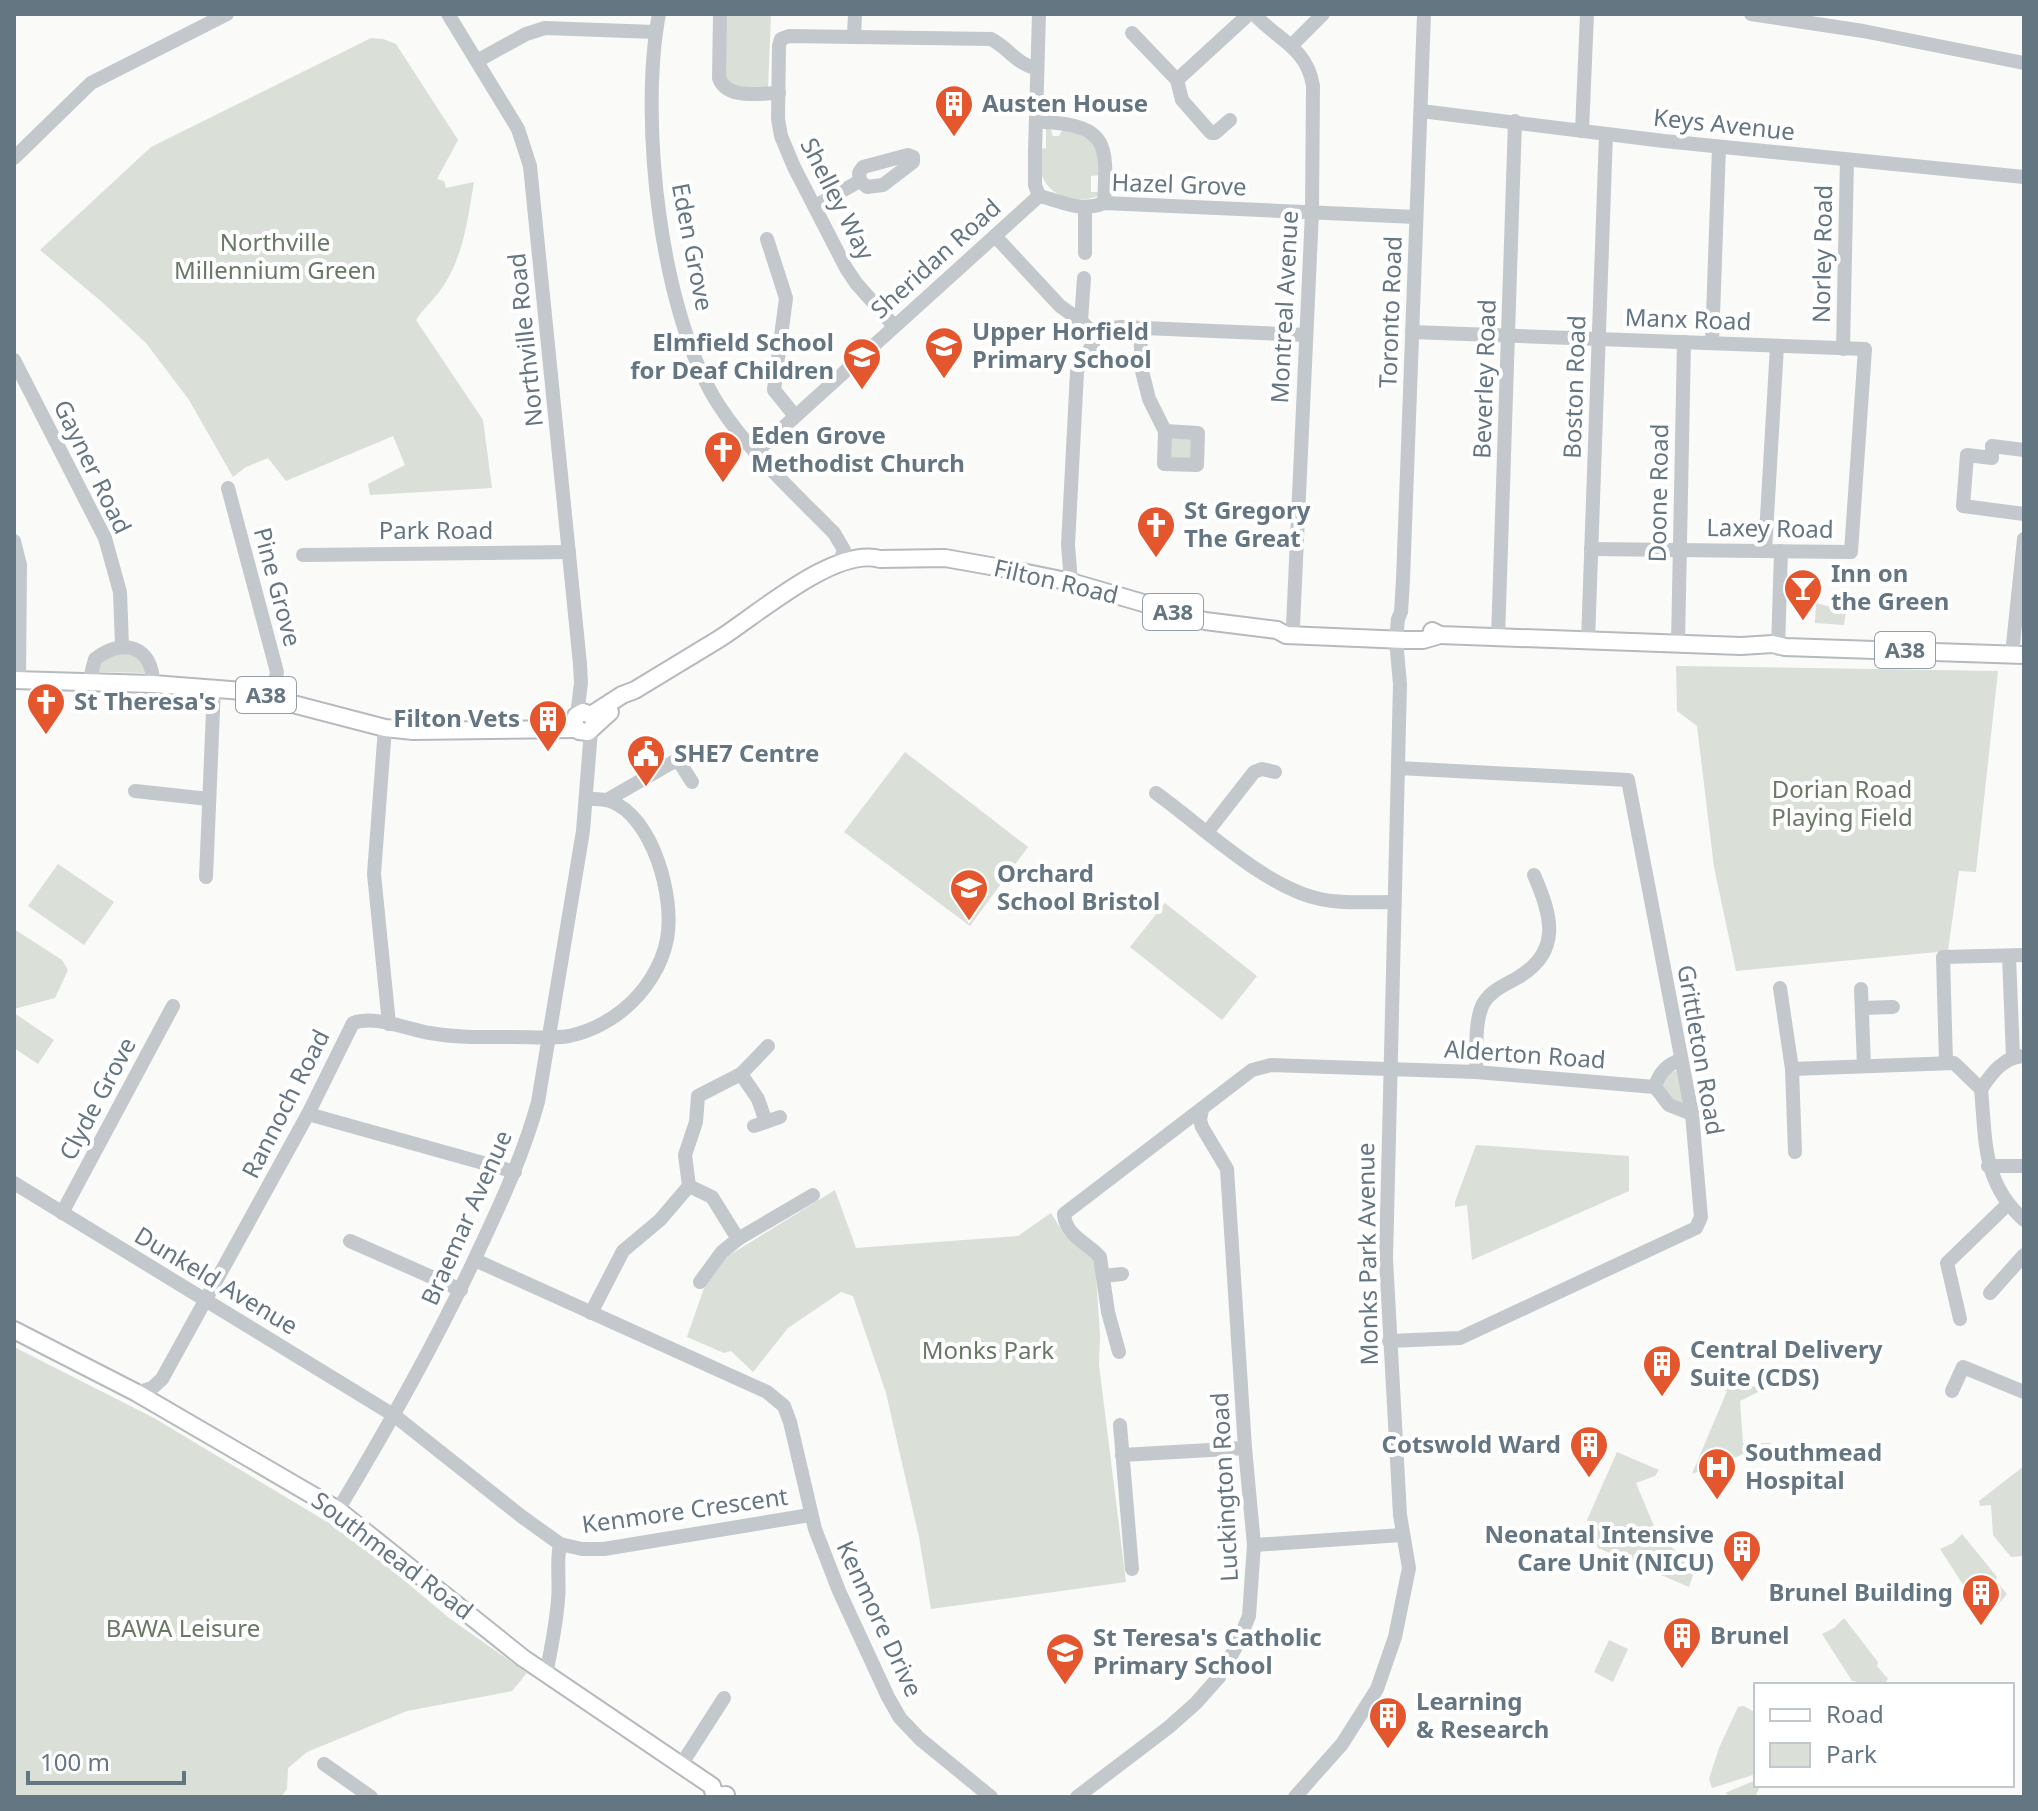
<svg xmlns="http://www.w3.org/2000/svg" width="2038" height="1811" font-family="'Noto Sans',sans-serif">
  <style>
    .green { fill: #dadfd7 }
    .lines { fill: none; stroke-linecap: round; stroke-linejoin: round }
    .major-casing { stroke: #b5babe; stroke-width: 20 }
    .minor { stroke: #c3c8cc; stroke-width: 14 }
    .major { stroke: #fff; stroke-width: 16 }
    .labels { text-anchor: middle; stroke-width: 8; stroke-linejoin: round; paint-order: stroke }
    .shield { fill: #fff; stroke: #939fa8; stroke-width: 2 }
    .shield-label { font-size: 22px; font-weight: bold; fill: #657683 }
    .poi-label { font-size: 24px; font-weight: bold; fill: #657683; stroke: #fff; text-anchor: start }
    .street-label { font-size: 24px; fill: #657683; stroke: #fff }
    .park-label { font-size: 24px; fill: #687a64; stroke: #fff }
  </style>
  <rect width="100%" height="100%" fill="#fafaf8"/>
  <!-- green -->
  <g class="green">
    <polygon points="726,14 771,14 768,88 732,87 725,82"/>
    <path d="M371 38 383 39 396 44 458 140 437 179 444 181 446 188 474 182C468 217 464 254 444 285 436 298 424 307 416 320L483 420 492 488 370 495 368 484 405 465 393 436 286 481 268 458 246 467 233 477 189 400 146 343 102 302 40 250 151 147Z"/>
    <path d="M1046 127H1050L1053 136H1059L1064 127 1098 144 1101 175 1091 176V192H1099L1098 196C1079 204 1049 198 1042 175 1039 168 1040 157 1040 149L1046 148Z"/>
    <polygon points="1171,438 1193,439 1192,459 1170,458"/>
    <polygon points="1816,603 1846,611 1844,625 1815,623"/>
    <polygon points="112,652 137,654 148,673 95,672 98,664"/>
    <polygon points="1676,666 1998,671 1976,872 1959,871 1948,951 1736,971 1714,867 1697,726 1677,711"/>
    <polygon points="905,752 1028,847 970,926 844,832"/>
    <polygon points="58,864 114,902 84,945 28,906"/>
    <polygon points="1165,903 1257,976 1222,1020 1130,947"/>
    <polygon points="14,929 62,960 68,970 55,998 14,1009"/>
    <polygon points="14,1013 54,1040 38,1064 14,1048"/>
    <path d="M1680 1070 1685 1106H1678L1662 1087C1663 1078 1670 1071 1680 1070Z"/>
    <polygon points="1476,1145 1629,1156 1629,1191 1472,1260 1467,1205 1455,1207 1455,1202"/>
    <polygon points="835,1190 856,1248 1018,1236 1051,1213 1065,1236 1095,1261 1100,1335 1099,1365 1126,1582 931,1609 919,1537 886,1393 853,1296 841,1292 788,1328 753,1372 731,1351 724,1353 687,1337 704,1288 728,1256"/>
    <polygon points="14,1347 154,1418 329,1523 387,1566 449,1618 527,1673 512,1691 407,1711 307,1752 288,1768 287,1789 281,1797 14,1797"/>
    <polygon points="1722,1371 1762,1390 1740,1401 1743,1443 1772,1443 1692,1474 1727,1391 1701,1379"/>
    <path d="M1617 1452 1659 1470 1655 1476 1636 1483 1659 1538C1674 1546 1685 1561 1693 1575L1689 1587 1598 1548 1587 1520Z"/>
    <polygon points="2024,1466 2024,1556 2011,1557 1993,1535 1991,1505 1980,1506 1979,1501"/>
    <polygon points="1962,1534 1997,1577 1996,1581 2007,1594 1997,1606 1983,1611 1974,1596 1971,1597 1940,1549 1953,1543"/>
    <polygon points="1844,1618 1878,1662 1877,1666 1888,1679 1883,1685 1858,1685 1855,1681 1852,1681 1822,1634 1834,1628"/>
    <polygon points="1609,1640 1628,1649 1613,1682 1594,1672"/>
    <polygon points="1744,1706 1756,1713 1756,1774 1712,1788 1709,1779 1719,1748 1738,1707"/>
    <polygon points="1756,1780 1756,1785 1761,1785 1755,1797 1732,1797 1725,1793"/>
  </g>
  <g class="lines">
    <!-- major casing -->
    <g class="major-casing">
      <g id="major">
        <polyline points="1432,631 1440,635 1741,646 1773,644 1785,647 2024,655"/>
        <polyline points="14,680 153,684 243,691 385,728 413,731 576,729"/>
        <path d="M591 715 622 695 635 690C663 673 691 656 719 639 757 615 835 546 880 559L945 558 1007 569 1071 582 1205 621 1277 630 1286 635 1405 640H1423L1440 635"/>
        <polyline points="594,721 591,715 583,712 576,716 574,724 579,731 588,732 610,712"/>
        <polyline points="14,1330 137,1393 338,1510 523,1658 712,1786 713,1791 720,1796 726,1795"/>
      </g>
    </g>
    <!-- minor -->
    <g class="minor">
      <polyline points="448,14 518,129 530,166 580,664 581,683 577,715"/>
      <path d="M659 14C639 119 660 316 720 407 751 454 795 493 834 533L844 550 839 564"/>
      <path d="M720 14 719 78C727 100 759 93 779 93"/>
      <path d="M1254 14C1276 39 1307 47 1313 86L1312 212 1293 626"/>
      <polyline points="1751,14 1863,31 2024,63"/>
      <polyline points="1132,33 1177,80 1182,100 1211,133 1215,133 1230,120"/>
      <polyline points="854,37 855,14"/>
      <polyline points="1292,45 1323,14"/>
      <polyline points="477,61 526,34 545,28 655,32"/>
      <polyline points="1177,80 1249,14"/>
      <polyline points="1421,111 1664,141 2024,177"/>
      <path d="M1045 122C1110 126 1107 146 1104 203"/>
      <polyline points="1582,131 1587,14"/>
      <polygon points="908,155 913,157 913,162 883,185 867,187 860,181 859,173 863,167"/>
      <polyline points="14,158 91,83 227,14"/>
      <path d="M1039 196C1062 201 1080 213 1104 203L1416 217"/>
      <polyline points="1039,196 1035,185 1035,151 1039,14"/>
      <polyline points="815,206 860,181"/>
      <polyline points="995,236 1060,306 1081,321 1096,336"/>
      <polyline points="767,239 786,298 774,390 795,416"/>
      <polyline points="1085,253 1085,207"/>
      <polyline points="1081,321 1084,278"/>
      <path d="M894 326 856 283 846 268 794 167 781 136 778 119 779 46 781 39 789 36 991 39C1010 49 1015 63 1037 69"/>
      <polyline points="1140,328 1142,371 1149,399 1165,431 1164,464 1197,465 1198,433 1165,431"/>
      <polyline points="1412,332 1865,349 1851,552 1591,549"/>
      <polyline points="1096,336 1112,328 1121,327 1306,335"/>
      <polyline points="1712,343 1719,147"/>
      <polyline points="1843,349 1847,160"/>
      <polyline points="14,360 105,538 120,592 122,646"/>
      <polyline points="2024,450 1992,446 1992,458 1967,455 1963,506 2024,514"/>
      <polyline points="755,453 1039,196"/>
      <polyline points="228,488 277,672 272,696"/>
      <polyline points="14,541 20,565 19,680"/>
      <polyline points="1765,551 1777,346"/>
      <polyline points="303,555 569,552"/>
      <path d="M1071 582 1068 545 1077 372C1080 358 1092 351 1096 336"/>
      <polyline points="1498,638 1515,121"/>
      <polyline points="1588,641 1606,134"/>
      <polyline points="1678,644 1684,342"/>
      <polyline points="1778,649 1781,551"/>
      <polyline points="2012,654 2024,539"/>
      <path d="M89 682 95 659C123 637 153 646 153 684"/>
      <polyline points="385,728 374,874 389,1024"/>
      <polyline points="135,791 209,799"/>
      <path d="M1156 793C1202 826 1264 887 1320 899 1343 904 1370 902 1394 902"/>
      <polyline points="607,800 673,762 680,763 692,782"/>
      <polyline points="1208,831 1254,772 1262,769 1275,772"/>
      <polyline points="206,877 214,687"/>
      <polyline points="2009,956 2013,1057"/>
      <polyline points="1780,988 1792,1069 1795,1152"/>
      <polyline points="1861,989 1864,1066"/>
      <polyline points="1862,1008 1893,1007"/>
      <path d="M1681 1060C1667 1064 1659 1073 1655 1087L1669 1105 1692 1114"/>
      <polyline points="1946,1062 1943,957 2024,955"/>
      <path d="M1792 1069 1954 1063 1981 1089C1986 1141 1982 1183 2024 1220"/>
      <path d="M1476 1072C1477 1052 1474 1022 1483 1004 1491 990 1505 985 1517 978 1562 952 1552 916 1534 875"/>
      <polyline points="741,1074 758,1099 766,1122"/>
      <path d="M1981 1089C1992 1073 2003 1057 2024 1056"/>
      <polyline points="308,1114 515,1172"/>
      <polyline points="754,1126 780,1117"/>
      <polyline points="1988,1166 2024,1166"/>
      <polyline points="14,1183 395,1416 521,1516 560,1544 582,1549 604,1549 810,1515"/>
      <polyline points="689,1186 712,1197 738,1239"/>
      <polyline points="62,1213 173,1006"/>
      <polyline points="350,1241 461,1290"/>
      <polyline points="475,1260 767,1392 784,1406 790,1422 815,1529 839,1591 888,1697 900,1718 920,1739 991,1797"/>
      <polyline points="1104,1276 1122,1274"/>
      <polyline points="700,1282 722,1252 738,1239 813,1195"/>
      <polyline points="1990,1293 2024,1255"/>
      <polyline points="591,1313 623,1251 660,1220 689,1186 685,1155 696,1122 698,1096 741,1074 768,1046"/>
      <polyline points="1960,1319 1947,1263 2007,1205"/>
      <polyline points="1389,1341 1460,1338 1696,1228 1701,1217 1692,1114 1628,780 1398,768"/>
      <path d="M1119 1352 1108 1312 1100 1257C1087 1242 1066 1237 1064 1214L1252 1070 1271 1065 1476 1072 1655 1087"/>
      <polyline points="1952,1391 1963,1367 2024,1392"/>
      <path d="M137 1393 152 1388 162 1379 308 1114 353 1023C376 1015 406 1029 430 1033 457 1038 487 1037 515 1037 532 1037 552 1039 569 1036 588 1032 608 1022 623 1010 645 992 662 966 667 939 675 898 653 816 610 801 602 798 593 799 586 799"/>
      <polyline points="1120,1425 1132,1569"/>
      <polyline points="1122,1455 1245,1448"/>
      <path d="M338 1510C388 1427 435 1344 476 1256 500 1205 523 1156 538 1102L583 831 591 730"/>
      <polyline points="1254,1545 1402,1535"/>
      <path d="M546 1674C551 1650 556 1625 558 1600 560 1581 556 1563 560 1544"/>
      <polyline points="324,1764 371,1797"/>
      <polyline points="681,1765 724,1698"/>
      <polyline points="1077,1797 1169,1727 1196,1703 1219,1677 1237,1645 1249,1616 1254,1545 1245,1448 1227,1169 1202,1127 1200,1120 1202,1109"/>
      <polyline points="1295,1797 1342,1744 1377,1689 1395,1637 1409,1568 1400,1515 1386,1259 1400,684 1396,640 1398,619 1401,612 1403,580 1424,14"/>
    </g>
    <!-- major -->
    <use href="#major" class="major"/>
  </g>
  <!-- icons -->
  <defs>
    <g id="building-pin" transform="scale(2)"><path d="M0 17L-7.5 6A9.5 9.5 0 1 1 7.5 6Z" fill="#e4572e" stroke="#fff"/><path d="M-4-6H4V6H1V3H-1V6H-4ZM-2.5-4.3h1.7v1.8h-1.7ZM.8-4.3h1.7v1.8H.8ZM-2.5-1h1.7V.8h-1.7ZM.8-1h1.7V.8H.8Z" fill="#fff"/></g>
    <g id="school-pin" transform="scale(2)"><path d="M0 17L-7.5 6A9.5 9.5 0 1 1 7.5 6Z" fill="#e4572e" stroke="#fff"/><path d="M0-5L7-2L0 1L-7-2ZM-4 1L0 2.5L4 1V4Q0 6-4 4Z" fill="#fff"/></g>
    <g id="church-pin" transform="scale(2)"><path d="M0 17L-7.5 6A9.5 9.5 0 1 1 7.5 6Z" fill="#e4572e" stroke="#fff"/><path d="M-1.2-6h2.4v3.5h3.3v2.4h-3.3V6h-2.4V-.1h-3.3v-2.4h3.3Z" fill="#fff"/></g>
    <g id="bar-pin" transform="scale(2)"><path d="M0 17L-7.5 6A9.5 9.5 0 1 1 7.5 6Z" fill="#e4572e" stroke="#fff"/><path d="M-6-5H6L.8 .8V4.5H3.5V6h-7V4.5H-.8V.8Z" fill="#fff"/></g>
    <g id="civic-pin" transform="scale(2)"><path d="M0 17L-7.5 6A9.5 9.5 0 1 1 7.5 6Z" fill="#e4572e" stroke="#fff"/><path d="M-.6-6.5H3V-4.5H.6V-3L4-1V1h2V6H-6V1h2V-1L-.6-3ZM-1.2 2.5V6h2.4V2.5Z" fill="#fff"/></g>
    <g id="hospital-pin" transform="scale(2)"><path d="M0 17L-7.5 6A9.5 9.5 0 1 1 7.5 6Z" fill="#e4572e" stroke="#fff"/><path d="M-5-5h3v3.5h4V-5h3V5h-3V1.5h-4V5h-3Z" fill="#fff"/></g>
  </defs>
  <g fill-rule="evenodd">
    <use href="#building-pin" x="954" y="104"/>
    <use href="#school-pin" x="944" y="346"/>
    <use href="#school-pin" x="862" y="357"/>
    <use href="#church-pin" x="723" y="450"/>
    <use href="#church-pin" x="1156" y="525"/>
    <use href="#bar-pin" x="1803" y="588"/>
    <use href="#church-pin" x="46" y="702"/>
    <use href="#building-pin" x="548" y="719"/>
    <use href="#civic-pin" x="646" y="754"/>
    <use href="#school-pin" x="969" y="888"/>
    <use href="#building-pin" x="1662" y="1364"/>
    <use href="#building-pin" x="1589" y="1445"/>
    <use href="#hospital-pin" x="1717" y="1467"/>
    <use href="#building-pin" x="1742" y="1549"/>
    <use href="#building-pin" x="1981" y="1593"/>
    <use href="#building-pin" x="1682" y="1636"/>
    <use href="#school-pin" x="1065" y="1652"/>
    <use href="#building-pin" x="1388" y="1716"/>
  </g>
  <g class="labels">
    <!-- shield labels -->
    <g class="shield">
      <rect x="1143" y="594" width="60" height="36" rx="6"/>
      <rect x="1875" y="632" width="60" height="36" rx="6"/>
      <rect x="236" y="677" width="60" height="36" rx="6"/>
    </g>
    <g class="shield-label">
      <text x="1173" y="620">A38</text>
      <text x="1905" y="658">A38</text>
      <text x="266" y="703">A38</text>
    </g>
    <!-- poi labels -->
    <g class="poi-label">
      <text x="982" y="112">Austen House</text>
      <text x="972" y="340">Upper Horfield<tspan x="972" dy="28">Primary School</tspan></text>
      <text x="834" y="351" text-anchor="end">Elmfield School<tspan x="834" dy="28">for Deaf Children</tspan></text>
      <text x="751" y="444">Eden Grove<tspan x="751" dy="28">Methodist Church</tspan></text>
      <text x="1184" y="519">St Gregory<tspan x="1184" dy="28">The Great</tspan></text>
      <text x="1831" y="582">Inn on<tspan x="1831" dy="28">the Green</tspan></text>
      <text x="74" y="710">St Theresa's</text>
      <text x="520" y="727" text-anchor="end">Filton Vets</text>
      <text x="674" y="762">SHE7 Centre</text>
      <text x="997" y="882">Orchard<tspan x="997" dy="28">School Bristol</tspan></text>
      <text x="1690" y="1358">Central Delivery<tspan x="1690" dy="28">Suite (CDS)</tspan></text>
      <text x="1561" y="1453" text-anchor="end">Cotswold Ward</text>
      <text x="1745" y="1461">Southmead<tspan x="1745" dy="28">Hospital</tspan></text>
      <text x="1714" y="1543" text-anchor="end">Neonatal Intensive<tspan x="1714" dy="28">Care Unit (NICU)</tspan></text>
      <text x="1953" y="1601" text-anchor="end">Brunel Building</text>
      <text x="1710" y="1644">Brunel</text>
      <text x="1093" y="1646">St Teresa's Catholic<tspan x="1093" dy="28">Primary School</tspan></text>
      <text x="1416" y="1710">Learning<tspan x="1416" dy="28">&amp; Research</tspan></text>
    </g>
    <!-- street labels -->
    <g class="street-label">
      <text transform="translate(1724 125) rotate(6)" y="8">Keys Avenue</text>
      <text transform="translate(1179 185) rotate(2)" y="8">Hazel Grove</text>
      <text transform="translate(837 199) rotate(63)" y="8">Shelley Way</text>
      <text transform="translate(692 247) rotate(79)" y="8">Eden Grove</text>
      <text transform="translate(1823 254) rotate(-89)" y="8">Norley Road</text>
      <text transform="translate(936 259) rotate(-42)" y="8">Sheridan Road</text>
      <text transform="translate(1285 307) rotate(-87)" y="8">Montreal Avenue</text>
      <text transform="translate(1391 312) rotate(-88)" y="8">Toronto Road</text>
      <text transform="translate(1688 320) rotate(2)" y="8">Manx Road</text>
      <text transform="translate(526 340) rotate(-96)" y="8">Northville Road</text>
      <text transform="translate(1485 379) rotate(-88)" y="8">Beverley Road</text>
      <text transform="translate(1575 387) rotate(-88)" y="8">Boston Road</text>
      <text transform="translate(92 467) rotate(64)" y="8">Gayner Road</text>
      <text transform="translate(1659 493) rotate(-89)" y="8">Doone Road</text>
      <text transform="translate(1770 529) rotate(1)" y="8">Laxey Road</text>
      <text x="436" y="539">Park Road</text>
      <text transform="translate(1056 582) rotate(13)" y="8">Filton Road</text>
      <text transform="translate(277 587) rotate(75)" y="8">Pine Grove</text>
      <text transform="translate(1700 1050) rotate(80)" y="8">Grittleton Road</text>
      <text transform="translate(1525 1055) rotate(4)" y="8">Alderton Road</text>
      <text transform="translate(98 1099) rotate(-62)" y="8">Clyde Grove</text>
      <text transform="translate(286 1104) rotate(-63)" y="8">Rannoch Road</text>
      <text transform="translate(467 1218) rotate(-66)" y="8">Braemar Avenue</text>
      <text transform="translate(1368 1254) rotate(-91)" y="8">Monks Park Avenue</text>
      <text transform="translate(216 1281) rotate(31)" y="8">Dunkeld Avenue</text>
      <text transform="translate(1225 1487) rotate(-93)" y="8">Luckington Road</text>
      <text transform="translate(685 1511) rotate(-8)" y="8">Kenmore Crescent</text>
      <text transform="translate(392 1556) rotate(37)" y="8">Southmead Road</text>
      <text transform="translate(879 1619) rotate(65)" y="8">Kenmore Drive</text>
    </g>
    <!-- park labels -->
    <g class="park-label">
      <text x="275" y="251">Northville<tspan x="275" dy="28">Millennium Green</tspan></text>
      <text x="1842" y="798">Dorian Road<tspan x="1842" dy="28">Playing Field</tspan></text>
      <text x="988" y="1359">Monks Park</text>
      <text x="183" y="1637">BAWA Leisure</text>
    </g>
  </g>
  <!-- border -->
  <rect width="2038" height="1811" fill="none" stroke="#657683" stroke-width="32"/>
  <!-- legend -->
  <rect x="1754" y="1683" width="260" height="104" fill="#ffffff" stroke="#c1c8cd" stroke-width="2"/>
  <rect x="1770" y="1709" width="40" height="12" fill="#ffffff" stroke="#c1c8cd" stroke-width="2"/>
  <text x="1826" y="1723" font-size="24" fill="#657683">Road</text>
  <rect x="1770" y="1743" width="40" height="24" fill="#dadfd7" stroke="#c1c8cd" stroke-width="2"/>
  <text x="1826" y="1763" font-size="24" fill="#657683">Park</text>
  <!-- scale -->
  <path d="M28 1771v12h156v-12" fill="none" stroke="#657683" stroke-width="4"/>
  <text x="40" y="1771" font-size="24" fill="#657683" stroke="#ffffff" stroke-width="6" paint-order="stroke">100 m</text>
</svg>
